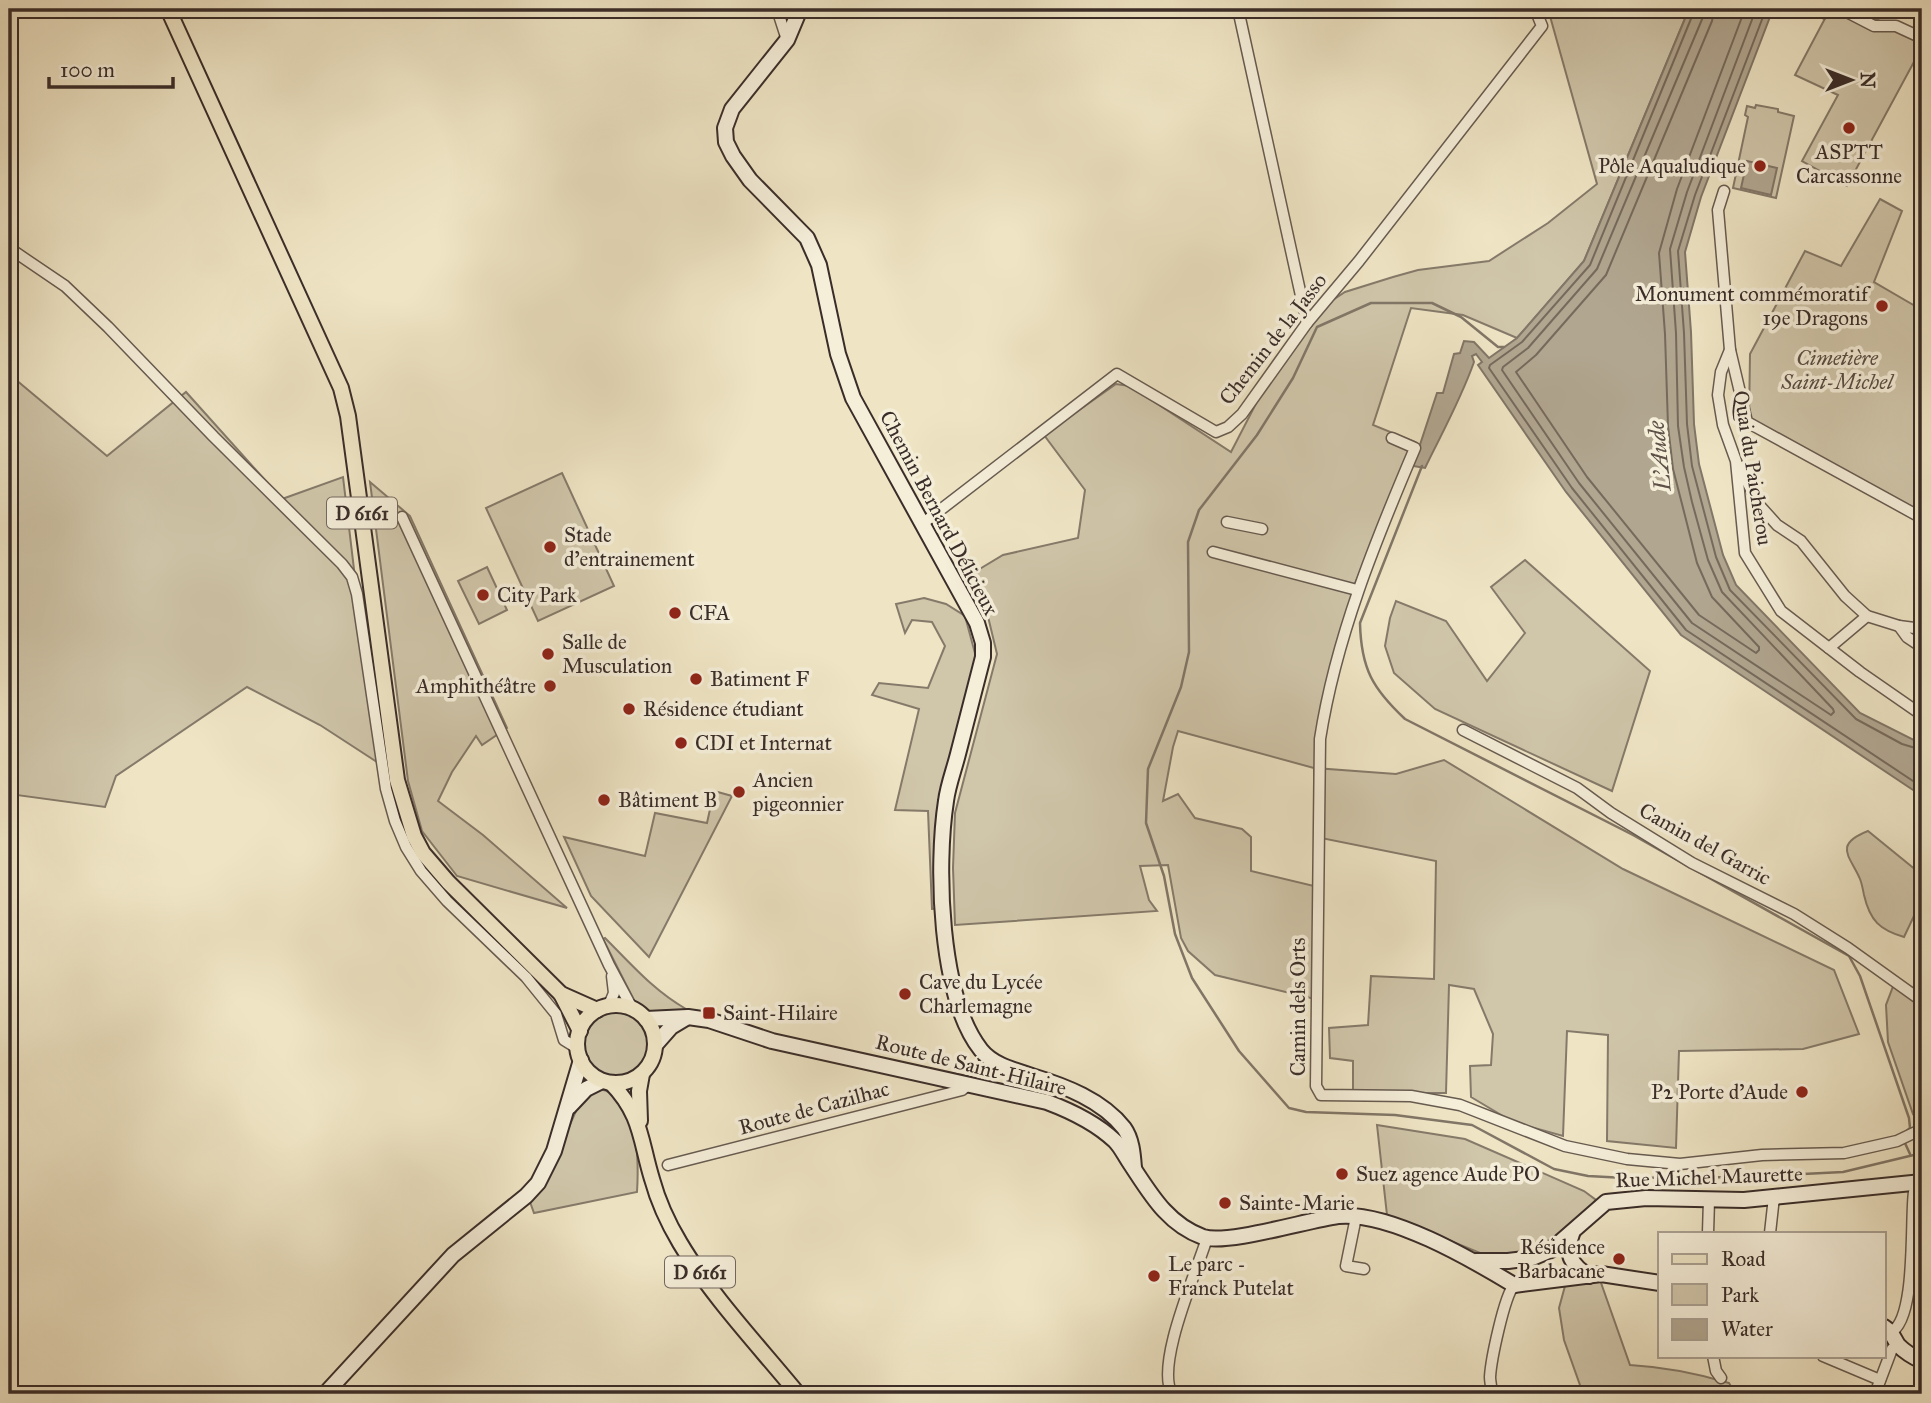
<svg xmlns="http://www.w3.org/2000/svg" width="1931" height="1403" font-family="'IM FELL Great Primer',serif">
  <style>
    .green { fill: #d0c6aa; stroke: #857a6a; stroke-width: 2 }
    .water { fill: #b1a690; stroke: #817667; stroke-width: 2 }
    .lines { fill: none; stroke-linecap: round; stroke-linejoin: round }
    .shore { stroke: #766a5c; stroke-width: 2 }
    .stream { stroke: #817667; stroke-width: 2.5 }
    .street-casing { stroke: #675b50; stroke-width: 13 }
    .secondary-casing { stroke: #3a2d29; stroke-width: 18 }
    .primary-casing { stroke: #3a2d29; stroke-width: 18 }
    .street { stroke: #f5eed9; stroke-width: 10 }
    .secondary { stroke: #f5eed9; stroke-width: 14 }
    .primary { stroke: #efe5c5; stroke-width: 14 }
    .poi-dot { fill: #8f2418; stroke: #f5eed9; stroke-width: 2.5 }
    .labels { text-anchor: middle; stroke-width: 7; stroke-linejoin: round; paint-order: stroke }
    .shield { fill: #f5eed9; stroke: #72675e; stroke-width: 2 }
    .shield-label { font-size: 19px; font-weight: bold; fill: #3a2d29 }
    .poi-label { font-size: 21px; fill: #3a2d29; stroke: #f5eed9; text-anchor: start }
    .street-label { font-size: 21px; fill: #3a2d29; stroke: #f5eed9 }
    .park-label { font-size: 21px; font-style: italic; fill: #584c43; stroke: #f5eed9 }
    .water-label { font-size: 23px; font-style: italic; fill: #5e5148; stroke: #f5eed9 }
  </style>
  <rect width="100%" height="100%" fill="#efe5c5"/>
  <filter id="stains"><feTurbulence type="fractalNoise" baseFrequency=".00286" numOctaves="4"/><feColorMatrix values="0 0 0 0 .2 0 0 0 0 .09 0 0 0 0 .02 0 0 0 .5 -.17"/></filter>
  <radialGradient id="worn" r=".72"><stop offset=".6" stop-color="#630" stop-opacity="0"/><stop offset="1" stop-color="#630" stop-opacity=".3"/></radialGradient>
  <!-- green -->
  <g class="green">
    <polygon points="1548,9 1689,9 1584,261 1517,338 1463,315 1411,308 1373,425 1415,442 1354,586 1315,768 1396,774 1444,760 1623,869 1834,970 1859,1034 1803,1049 1679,1051 1676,1148 1607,1141 1608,1035 1567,1031 1563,1136 1513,1122 1471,1097 1470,1066 1491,1065 1493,1034 1474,989 1449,985 1446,1093 1353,1093 1353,1061 1330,1058 1329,1028 1368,1025 1371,976 1434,979 1436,861 1316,837 1314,768 1178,731 1173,747 1163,801 1178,794 1195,818 1242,829 1251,837 1251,871 1314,886 1315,999 1215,975 1188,951 1181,938 1168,865 1140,866 1149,900 1157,911 955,925 953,868 955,813 997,654 984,600 968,576 1003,555 1078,538 1085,490 1044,435 1116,384 1130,386 1231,452 1277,363 1313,313 1345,292 1393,277 1418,270 1489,261 1548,223 1597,184"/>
    <polygon points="1830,9 1855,9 1922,41 1922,47 1847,186 1802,161 1838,95 1795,75"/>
    <polygon points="1756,105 1778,109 1778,112 1794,116 1776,198 1733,188 1748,117 1745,115 1747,106 1755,108"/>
    <polygon points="1880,199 1902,211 1874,282 1922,310 1922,515 1749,420 1750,354 1805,251 1841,266"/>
    <polygon points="9,374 107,456 186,392 282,499 343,477 377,762 320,725 247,687 116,776 105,807 9,794"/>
    <polygon points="562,473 614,586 538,621 486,508"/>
    <polygon points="370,482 410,516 507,728 482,745 476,736 452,772 438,801 483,835 567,908 457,876 422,831 408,781"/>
    <polygon points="1525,560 1650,671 1612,791 1435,709 1394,673 1385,646 1390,618 1396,601 1446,621 1487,681 1525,633 1491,587"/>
    <polygon points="487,567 507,610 479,624 458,581"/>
    <polygon points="924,598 946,604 965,616 976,657 946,800 943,908 932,909 928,811 895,810 919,709 872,695 879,683 928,688 945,646 932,622 912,620 905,633 896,604"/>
    <polygon points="714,791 732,796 649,957 591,896 564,837 645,856 655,813 707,823"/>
    <path d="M1868 831 1922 875V899L1904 937C1880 930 1870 921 1864 895 1863 890 1862 884 1860 879 1851 857 1832 845 1868 831Z"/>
    <path d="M605 938C631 964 654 991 686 1009 672 1019 649 1014 636 1004L603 939Z"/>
    <polygon points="1894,984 1922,1008 1922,1118 1917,1120 1913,1114 1888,1042 1886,1005"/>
    <circle cx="615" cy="1045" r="34"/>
    <path d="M599 1089C639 1095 639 1160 637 1192L534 1213 530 1202 547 1177 579 1104 584 1097Z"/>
    <path d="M1377 1125 1465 1139 1584 1191 1596 1200C1565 1233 1528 1264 1480 1253L1387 1215Z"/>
    <path d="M1600 1280 1630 1365C1664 1367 1696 1373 1729 1383L1736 1394H1567L1581 1388 1564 1340 1559 1308 1565 1286Z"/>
  </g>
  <!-- water -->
  <g class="water">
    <path d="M1689 9H1773L1701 197 1685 252 1691 332 1694 424 1699 464 1723 555 1736 585 1860 713 1922 744V796L1681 635 1566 492 1478 365 1482 362 1476 354 1472 356 1474 362C1461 399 1442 433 1425 468L1413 466 1437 393H1443L1454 354 1460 353 1464 341 1474 342 1489 358 1517 338 1584 261Z"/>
    <polygon points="1747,161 1777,168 1771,195 1741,188"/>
  </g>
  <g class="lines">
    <!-- shore -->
    <g class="shore">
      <polyline points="1695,9 1590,265 1522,342 1490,365 1489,368 1572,488 1686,630 1922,787"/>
      <polyline points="1704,9 1703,17 1597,269 1528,348 1503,367 1502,370 1579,483 1692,623 1831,715 1834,712 1833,709 1722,592 1708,560 1692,502 1684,467 1678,426 1676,333 1670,249 1687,192 1756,9"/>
      <polyline points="1714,9 1712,21 1606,275 1536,355 1516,372 1587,477 1699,615 1756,653 1759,650 1759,647 1712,597 1697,563 1682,504 1673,469 1668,426 1665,334 1659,253 1677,189 1745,9"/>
      <polyline points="1766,9 1695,195 1678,251 1684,333 1687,424 1692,466 1716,557 1730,590 1856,719 1902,744 1922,750"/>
    </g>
    <!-- stream -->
    <g class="stream">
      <polyline points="1504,347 1498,347 1461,317 1432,303 1371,303 1317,327 1293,378 1257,435 1199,510 1188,542 1189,652 1181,687 1148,769 1146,823 1164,876 1175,934 1192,978 1239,1051 1289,1108 1306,1112 1395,1115 1472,1125 1554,1169 1588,1176 1625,1178 1744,1177 1843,1172 1922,1153"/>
      <path d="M1422 466 1360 623C1361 669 1373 689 1405 719L1633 835 1686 865"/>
      <polyline points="1695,870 1849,956 1860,976 1909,1118 1910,1128 1902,1135"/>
      <polyline points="1904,1141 1910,1154"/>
    </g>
    <!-- street casing -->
    <g class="street-casing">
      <g id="street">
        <polyline points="777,9 787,40"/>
        <polyline points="1238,9 1307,323"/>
        <polyline points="1841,9 1874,26 1896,26 1922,38"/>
        <polyline points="1824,13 1825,9"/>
        <polyline points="1724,191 1718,210 1730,350 1721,372 1718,395 1723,425 1736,461 1745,553 1781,611 1860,672 1922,715"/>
        <polyline points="9,248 65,286 108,327 214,437 342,564 352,577 357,594 386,789 395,821 406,847 421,871 447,901 526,977 556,1014 564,1040 577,1048"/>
        <polyline points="1730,350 1747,422 1922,518"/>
        <path d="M1392 438 1415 448C1375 542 1336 637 1320 739L1316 1086 1321 1095 1411 1096 1460 1105 1565 1146 1627 1159 1680 1164 1762 1155 1844 1153 1897 1141 1922 1129"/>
        <polyline points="1738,465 1760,506 1777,525 1801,541 1845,596 1867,616 1899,626 1922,629"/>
        <polyline points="402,517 609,965 632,1008"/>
        <polyline points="1227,522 1262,529"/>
        <polyline points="922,524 1117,374 1216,432 1228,427 1242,414 1307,323 1359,261 1542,26 1535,9"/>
        <polyline points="1213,552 1357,590"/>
        <polyline points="1899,626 1907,637 1922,647"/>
        <polyline points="1829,648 1867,616"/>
        <polyline points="1463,730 1577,788 1611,813 1692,863 1794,914 1848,948 1922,1001"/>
        <polyline points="609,1005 614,993 612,976"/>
        <polyline points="668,1165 962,1090 969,1084"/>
        <polyline points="1356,1217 1346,1266 1364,1269"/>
        <polyline points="1708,1233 1709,1200"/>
        <polyline points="1770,1233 1774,1197"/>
        <path d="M1891 1332C1917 1319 1910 1219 1914 1192L1922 1183"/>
        <polyline points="1713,1356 1716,1371 1721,1378"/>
        <polyline points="1823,1356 1880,1380"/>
        <path d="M1172 1394C1155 1364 1197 1271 1207 1238"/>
        <path d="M1492 1394C1492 1389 1490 1383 1490 1377 1491 1360 1504 1297 1514 1285"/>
        <polyline points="1875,1394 1892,1349 1899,1345"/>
      </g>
    </g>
    <!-- secondary casing -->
    <g class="secondary-casing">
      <g id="secondary">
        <path d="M800 9 787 40 732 109 725 128 726 142 733 156 750 180 807 238 819 265 838 354 853 398 977 623 983 643V657C975 689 966 722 958 754 954 770 948 785 946 801 936 865 939 997 981 1050 993 1065 1014 1070 1032 1076 1065 1086 1102 1100 1124 1128 1132 1139 1133 1155 1134 1168"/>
        <path d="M646 1019 688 1017 709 1020 772 1041 1047 1102C1071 1111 1096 1123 1115 1141 1121 1147 1125 1156 1130 1163 1150 1193 1167 1224 1203 1237 1227 1245 1308 1220 1338 1216 1389 1211 1471 1259 1514 1285"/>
        <polyline points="656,1044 671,1027 686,1018"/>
        <polyline points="569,1107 586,1089 602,1081"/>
        <path d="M1572 1234C1564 1254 1572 1266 1589 1276"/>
        <polyline points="1476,1261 1508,1261 1532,1258 1551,1250 1606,1202 1646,1198 1744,1200 1922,1182"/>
        <polyline points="1514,1285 1601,1274 1660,1283"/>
        <path d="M1884 1327C1892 1332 1893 1337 1898 1345 1905 1352 1913 1357 1922 1361"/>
        <polyline points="325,1394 453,1255 526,1196 538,1183 554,1151 581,1060"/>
      </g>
    </g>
    <!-- primary casing -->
    <g class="primary-casing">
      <g id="primary">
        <polyline points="168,9 341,388 348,416 397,780 414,836 423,853 448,882 561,994 597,1010"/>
        <polyline points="561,994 580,1031"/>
        <circle cx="616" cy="1044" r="39"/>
        <path d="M611 1083C642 1115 640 1140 652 1179 658 1201 668 1223 680 1243 712 1297 758 1345 798 1394"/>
        <polyline points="640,1121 639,1091 642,1074"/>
      </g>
    </g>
    <!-- street -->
    <use href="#street" class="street"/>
    <!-- secondary -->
    <use href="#secondary" class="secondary"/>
    <!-- primary -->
    <use href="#primary" class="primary"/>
  </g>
  <!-- markers -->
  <g class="poi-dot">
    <circle cx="1849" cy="128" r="7"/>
    <circle cx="1760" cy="166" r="7"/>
    <circle cx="1882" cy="306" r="7"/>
    <circle cx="550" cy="547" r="7"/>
    <circle cx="483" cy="595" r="7"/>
    <circle cx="675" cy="613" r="7"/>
    <circle cx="548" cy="654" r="7"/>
    <circle cx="696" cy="679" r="7"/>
    <circle cx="550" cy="686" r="7"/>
    <circle cx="629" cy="709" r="7"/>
    <circle cx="681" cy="743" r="7"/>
    <circle cx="739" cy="792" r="7"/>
    <circle cx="604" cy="800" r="7"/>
    <circle cx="905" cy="994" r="7"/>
    <rect x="702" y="1006" width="14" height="14" rx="3.5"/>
    <circle cx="1802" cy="1092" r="7"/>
    <circle cx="1342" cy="1174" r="7"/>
    <circle cx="1225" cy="1203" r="7"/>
    <circle cx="1619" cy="1259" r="7"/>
    <circle cx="1154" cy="1276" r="7"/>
  </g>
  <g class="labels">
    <!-- shield labels -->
    <g class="shield">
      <rect x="327" y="497.5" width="70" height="31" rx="5"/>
      <rect x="665" y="1256.5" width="70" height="31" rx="5"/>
    </g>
    <g class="shield-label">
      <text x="362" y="520">D 6161</text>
      <text x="700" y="1279">D 6161</text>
    </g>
    <!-- poi labels -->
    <g class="poi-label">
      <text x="1849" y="159" text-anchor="middle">ASPTT<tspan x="1849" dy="24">Carcassonne</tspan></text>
      <text x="1746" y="173" text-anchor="end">Pôle Aqualudique</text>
      <text x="1868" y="301" text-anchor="end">Monument commémoratif<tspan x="1868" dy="24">19e Dragons</tspan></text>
      <text x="564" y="542">Stade<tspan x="564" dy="24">d'entrainement</tspan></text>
      <text x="497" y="602">City Park</text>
      <text x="689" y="620">CFA</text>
      <text x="562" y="649">Salle de<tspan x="562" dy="24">Musculation</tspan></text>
      <text x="710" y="686">Batiment F</text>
      <text x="536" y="693" text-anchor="end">Amphithéâtre</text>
      <text x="643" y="716">Résidence étudiant</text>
      <text x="695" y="750">CDI et Internat</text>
      <text x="753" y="787">Ancien<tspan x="753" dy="24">pigeonnier</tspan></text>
      <text x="618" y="807">Bâtiment B</text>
      <text x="919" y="989">Cave du Lycée<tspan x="919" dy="24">Charlemagne</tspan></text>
      <text x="723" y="1020">Saint-Hilaire</text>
      <text x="1788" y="1099" text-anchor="end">P2 Porte d'Aude</text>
      <text x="1356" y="1181">Suez agence Aude PO</text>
      <text x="1239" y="1210">Sainte-Marie</text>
      <text x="1605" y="1254" text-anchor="end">Résidence<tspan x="1605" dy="24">Barbacane</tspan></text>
      <text x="1168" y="1271">Le parc -<tspan x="1168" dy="24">Franck Putelat</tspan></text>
    </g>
    <!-- street labels -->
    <g class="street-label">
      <text transform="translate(1273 339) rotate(-52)" y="7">Chemin de la Jasso</text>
      <text transform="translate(1753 468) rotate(81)" y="7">Quai du Paicherou</text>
      <text transform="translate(939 513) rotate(62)" y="7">Chemin Bernard Délicieux</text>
      <text transform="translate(1705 844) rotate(29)" y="7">Camin del Garric</text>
      <text transform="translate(1298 1007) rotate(-90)" y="7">Camin dels Orts</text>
      <text transform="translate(971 1065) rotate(14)" y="7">Route de Saint-Hilaire</text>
      <text transform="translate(814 1108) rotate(-15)" y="7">Route de Cazilhac</text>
      <text transform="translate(1709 1177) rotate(-2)" y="7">Rue Michel Maurette</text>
    </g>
    <!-- park labels -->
    <g class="park-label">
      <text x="1837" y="365">Cimetière<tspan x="1837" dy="24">Saint-Michel</tspan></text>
    </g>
    <!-- water labels -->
    <g class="water-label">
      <text transform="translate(1659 456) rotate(-96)" y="8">L'Aude</text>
    </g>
  </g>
  <!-- margin -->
  <rect width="1931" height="1403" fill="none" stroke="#efe5c5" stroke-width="35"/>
  <rect x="10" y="10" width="1910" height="1382" fill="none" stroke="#3a2d29" stroke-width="3.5"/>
  <rect x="18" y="18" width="1896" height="1368" fill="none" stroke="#3a2d29" stroke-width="2"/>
  <!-- legend -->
  <rect x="1658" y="1232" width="228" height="126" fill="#f5eed9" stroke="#aaa193" stroke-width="2"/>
  <rect x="1672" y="1254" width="35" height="10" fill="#efe5c5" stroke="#aaa193" stroke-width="2"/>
  <text x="1721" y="1266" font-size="21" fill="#3a2d29">Road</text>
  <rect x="1672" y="1284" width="35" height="21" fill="#d0c6aa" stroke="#aaa193" stroke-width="2"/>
  <text x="1721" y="1302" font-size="21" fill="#3a2d29">Park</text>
  <rect x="1672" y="1319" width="35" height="21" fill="#b1a690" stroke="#aaa193" stroke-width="2"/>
  <text x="1721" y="1336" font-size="21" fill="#3a2d29">Water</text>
  <!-- north arrow -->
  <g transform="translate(1851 80) rotate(90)" stroke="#f5eed9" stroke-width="5" paint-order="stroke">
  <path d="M0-5L12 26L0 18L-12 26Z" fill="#3a2d29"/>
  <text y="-10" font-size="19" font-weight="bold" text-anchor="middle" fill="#3a2d29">N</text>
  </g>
  <!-- scale -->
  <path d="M49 77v10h124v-10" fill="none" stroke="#3a2d29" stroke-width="3.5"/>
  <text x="60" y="77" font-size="21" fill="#3a2d29" stroke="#f5eed9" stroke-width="5" paint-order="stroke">100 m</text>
  <rect width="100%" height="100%" filter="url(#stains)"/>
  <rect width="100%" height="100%" fill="url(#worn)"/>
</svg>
